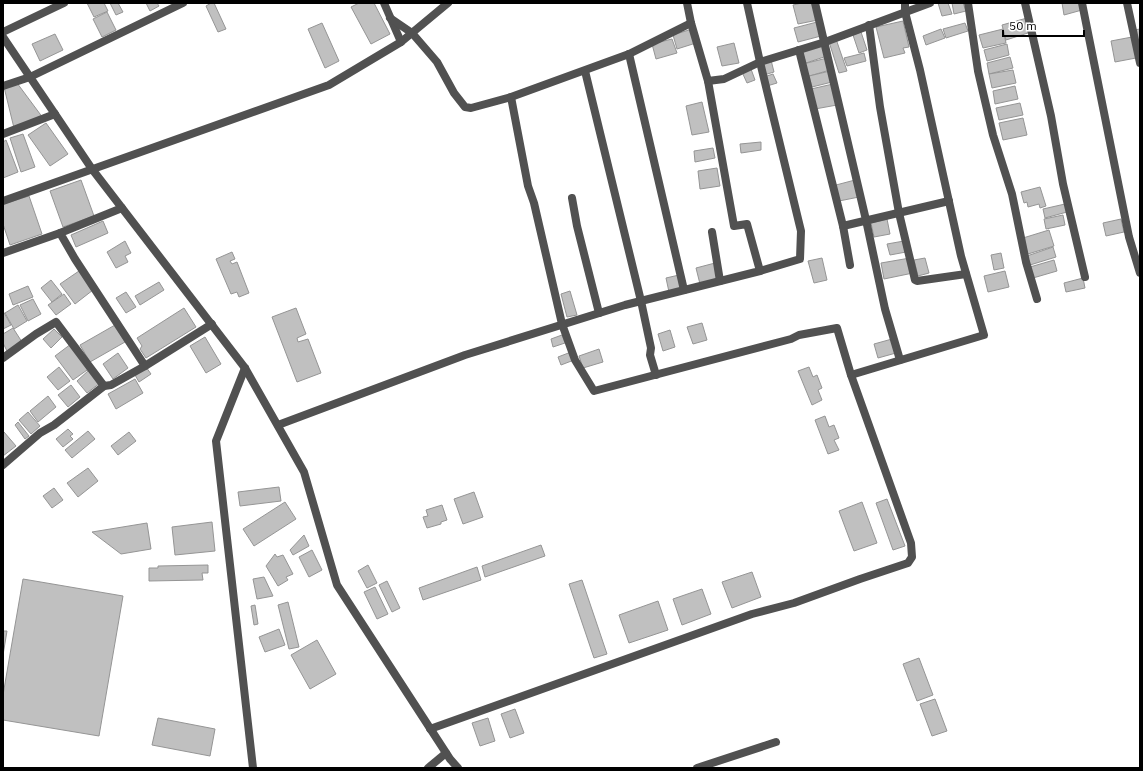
<svg xmlns="http://www.w3.org/2000/svg" width="1143" height="771" font-family="'IBM Plex Sans',sans-serif">
  <style>
    .building { fill: #c0c0c0; stroke: #959595 }
    .lines { fill: none; stroke-linecap: round; stroke-linejoin: round }
    .minor { stroke: #515151; stroke-width: 8 }
  </style>
  <rect width="100%" height="100%" fill="#fff"/>
  <!-- building -->
  <g class="building">
    <polygon points="87,3 104,3 108,11 94,17"/>
    <polygon points="110,3 118,3 123,12 116,15"/>
    <polygon points="146,3 157,3 159,6 150,11"/>
    <polygon points="211,3 214,3 226,29 218,32 206,6"/>
    <polygon points="359,3 374,3 390,34 371,44 351,7"/>
    <polygon points="802,3 814,3 818,20 798,24 793,5"/>
    <polygon points="938,3 948,3 952,14 942,16"/>
    <polygon points="952,3 963,3 966,11 954,14"/>
    <polygon points="1062,3 1081,3 1082,10 1064,15"/>
    <polygon points="107,12 116,30 102,37 93,19"/>
    <polygon points="1027,18 1031,32 1006,40 1002,25"/>
    <polygon points="903,21 909,47 903,48 905,53 884,58 876,27"/>
    <polygon points="817,22 821,36 798,42 794,28"/>
    <polygon points="322,23 339,61 325,68 308,29"/>
    <polygon points="965,23 968,31 946,38 943,29"/>
    <polygon points="692,29 696,43 677,49 673,35"/>
    <polygon points="941,29 945,38 926,45 923,36"/>
    <polygon points="1003,29 1006,43 983,48 979,35"/>
    <polygon points="1140,29 1140,41 1136,42 1134,30"/>
    <polygon points="861,32 867,50 859,53 853,35"/>
    <polygon points="55,34 63,50 40,61 32,44"/>
    <polygon points="1132,37 1136,58 1115,62 1111,41"/>
    <polygon points="672,39 677,53 656,59 652,44"/>
    <polygon points="836,39 847,71 839,73 829,42"/>
    <polygon points="734,43 739,63 722,66 717,47"/>
    <polygon points="1007,44 1009,55 987,61 984,50"/>
    <polygon points="823,45 827,56 806,63 802,51"/>
    <polygon points="864,53 866,61 847,66 844,58"/>
    <polygon points="1010,57 1013,68 989,74 987,63"/>
    <polygon points="827,58 830,70 806,77 803,64"/>
    <polygon points="771,60 774,72 764,75 760,63"/>
    <polygon points="751,69 755,80 747,83 742,72"/>
    <polygon points="1013,70 1016,83 992,88 989,74"/>
    <polygon points="830,71 832,82 812,87 809,76"/>
    <polygon points="773,74 777,83 767,86 764,77"/>
    <polygon points="17,83 43,118 14,128 4,87"/>
    <polygon points="833,84 837,105 815,109 811,89"/>
    <polygon points="1015,86 1018,99 995,104 993,91"/>
    <polygon points="702,102 709,132 692,135 686,106"/>
    <polygon points="1020,103 1023,115 999,120 996,108"/>
    <polygon points="1023,118 1027,135 1003,140 999,123"/>
    <polygon points="46,123 68,154 50,166 28,135"/>
    <polygon points="23,134 35,167 21,172 10,138"/>
    <polygon points="6,140 18,172 3,178 3,142"/>
    <polygon points="761,142 761,150 741,153 740,144"/>
    <polygon points="713,148 715,158 695,162 694,151"/>
    <polygon points="717,168 720,186 700,189 698,171"/>
    <polygon points="81,180 94,216 63,227 50,191"/>
    <polygon points="855,180 859,197 839,201 836,185"/>
    <polygon points="1040,187 1046,206 1040,208 1039,204 1028,207 1027,202 1024,203 1021,192"/>
    <polygon points="29,196 42,234 10,245 3,224 3,204"/>
    <polygon points="1065,204 1067,212 1045,218 1043,209"/>
    <polygon points="1063,215 1065,225 1046,229 1044,219"/>
    <polygon points="887,219 890,234 874,237 871,223"/>
    <polygon points="1121,219 1124,232 1106,236 1103,223"/>
    <polygon points="103,221 108,233 76,247 71,235"/>
    <polygon points="1049,230 1054,246 1028,254 1023,238"/>
    <polygon points="125,241 131,253 125,256 128,262 116,268 107,252"/>
    <polygon points="904,241 906,252 890,255 887,244"/>
    <polygon points="1053,247 1056,257 1030,265 1027,256"/>
    <polygon points="232,252 235,259 230,261 232,264 237,262 249,293 239,297 237,292 231,294 216,259"/>
    <polygon points="1001,253 1004,268 994,270 991,255"/>
    <polygon points="822,258 827,280 814,283 808,261"/>
    <polygon points="910,258 913,273 884,279 881,263"/>
    <polygon points="925,258 929,273 918,276 914,260"/>
    <polygon points="1054,260 1057,271 1033,278 1030,267"/>
    <polygon points="715,263 718,279 700,284 696,268"/>
    <polygon points="79,271 93,290 75,304 60,284"/>
    <polygon points="1005,271 1009,287 988,292 984,276"/>
    <polygon points="679,275 683,289 669,292 666,278"/>
    <polygon points="1083,278 1085,288 1066,292 1064,283"/>
    <polygon points="51,280 62,294 52,302 41,288"/>
    <polygon points="159,282 164,290 140,305 135,296"/>
    <polygon points="28,286 33,297 13,305 9,294"/>
    <polygon points="570,291 577,315 567,317 561,294"/>
    <polygon points="126,292 136,307 126,313 116,298"/>
    <polygon points="64,294 71,304 56,315 48,305"/>
    <polygon points="33,299 41,314 28,321 20,305"/>
    <polygon points="18,305 27,321 14,329 5,313"/>
    <polygon points="184,308 196,327 146,358 140,349 142,346 137,338"/>
    <polygon points="296,308 306,334 297,338 298,342 308,339 321,373 297,382 272,317"/>
    <polygon points="3,311 11,325 3,329"/>
    <polygon points="702,323 707,340 693,344 687,327"/>
    <polygon points="115,325 125,342 90,362 80,345"/>
    <polygon points="13,328 22,342 7,351 3,343 3,334"/>
    <polygon points="54,329 62,337 51,348 43,339"/>
    <polygon points="670,330 675,347 663,351 658,334"/>
    <polygon points="562,335 565,343 553,347 551,339"/>
    <polygon points="205,337 221,364 206,373 190,346"/>
    <polygon points="892,339 896,353 878,358 874,344"/>
    <polygon points="71,344 90,368 73,380 55,356"/>
    <polygon points="599,349 603,362 583,368 579,356"/>
    <polygon points="571,352 574,360 561,365 558,357"/>
    <polygon points="118,353 128,368 113,379 103,364"/>
    <polygon points="59,367 70,381 58,390 47,377"/>
    <polygon points="146,367 151,374 139,382 135,375"/>
    <polygon points="809,367 813,377 817,375 822,388 818,390 822,400 812,405 798,371"/>
    <polygon points="89,370 100,383 87,393 77,381"/>
    <polygon points="135,379 143,393 116,409 108,394"/>
    <polygon points="71,385 80,397 68,407 58,395"/>
    <polygon points="48,396 56,407 38,422 30,411"/>
    <polygon points="28,412 40,426 31,434 19,420"/>
    <polygon points="825,416 829,427 834,425 839,438 834,440 839,450 828,454 815,420"/>
    <polygon points="18,422 29,436 25,439 15,425"/>
    <polygon points="68,429 73,434 70,436 73,439 63,447 56,439"/>
    <polygon points="88,431 95,439 72,458 65,450"/>
    <polygon points="4,432 16,446 3,456 3,433"/>
    <polygon points="129,432 136,441 118,455 111,446"/>
    <polygon points="88,468 98,481 78,497 67,483"/>
    <polygon points="279,487 281,501 240,506 238,492"/>
    <polygon points="54,488 63,500 52,508 43,496"/>
    <polygon points="474,492 483,517 463,524 454,499"/>
    <polygon points="887,499 905,546 893,550 876,503"/>
    <polygon points="285,502 296,519 254,546 243,529"/>
    <polygon points="862,502 877,543 854,551 839,511"/>
    <polygon points="442,505 447,520 441,522 441,524 427,528 423,517 428,516 426,510"/>
    <polygon points="212,522 215,551 175,555 172,527"/>
    <polygon points="147,523 151,549 121,554 92,532"/>
    <polygon points="304,535 309,546 293,555 290,550"/>
    <polygon points="541,545 545,556 485,577 482,566"/>
    <polygon points="312,550 322,570 309,577 299,557"/>
    <polygon points="275,554 277,557 283,555 293,574 286,577 288,580 278,586 266,566"/>
    <polygon points="208,565 208,573 202,573 203,580 149,581 149,568 158,568 158,566"/>
    <polygon points="368,565 377,583 367,588 358,571"/>
    <polygon points="477,567 481,580 423,600 419,588"/>
    <polygon points="752,572 761,597 732,608 722,582"/>
    <polygon points="264,577 273,596 257,599 253,579"/>
    <polygon points="23,579 123,596 99,736 3,720 3,695"/>
    <polygon points="582,580 607,654 594,658 569,584"/>
    <polygon points="387,581 400,608 392,612 379,585"/>
    <polygon points="375,587 388,614 377,619 364,592"/>
    <polygon points="702,589 711,614 682,625 673,599"/>
    <polygon points="658,601 668,630 629,643 619,615"/>
    <polygon points="288,602 299,647 289,649 278,605"/>
    <polygon points="255,605 258,624 254,625 251,606"/>
    <polygon points="279,629 285,645 265,652 259,637"/>
    <polygon points="3,631 7,631 3,655"/>
    <polygon points="317,640 336,674 310,689 291,655"/>
    <polygon points="919,658 933,695 917,701 903,664"/>
    <polygon points="935,699 947,731 932,736 920,704"/>
    <polygon points="515,709 524,733 510,738 501,714"/>
    <polygon points="158,718 215,729 210,756 152,745"/>
    <polygon points="488,718 495,741 480,746 472,723"/>
  </g>
  <g class="lines">
    <!-- minor -->
    <g class="minor">
      <polyline points="384,3 401,42"/>
      <polyline points="747,3 760,62 801,231 800,259 760,271"/>
      <polyline points="815,3 866,220 885,309 900,360"/>
      <polyline points="968,3 978,71 993,135 1012,194 1026,262 1037,299"/>
      <polyline points="1025,3 1051,116 1063,184 1085,277"/>
      <polyline points="1082,3 1129,237 1140,273"/>
      <polyline points="1127,3 1140,63"/>
      <polyline points="390,18 412,33 437,62 454,93 465,107 471,108 511,97 629,54 691,23"/>
      <polyline points="869,25 880,107 899,213 915,280 917,281 966,274"/>
      <polyline points="3,32 64,3"/>
      <polyline points="3,37 92,169 245,368 304,472 337,585 450,759 458,768"/>
      <polyline points="799,50 843,226 850,265"/>
      <polyline points="629,54 684,290"/>
      <polyline points="585,71 641,301 651,348 650,355 656,375"/>
      <polyline points="708,81 724,79 760,62 825,42 930,3"/>
      <polyline points="3,86 30,77 183,3"/>
      <polyline points="3,134 55,114"/>
      <polyline points="572,198 577,226 599,313"/>
      <polyline points="3,201 329,85 401,42 448,3"/>
      <polyline points="122,208 60,233 75,259 145,366"/>
      <polyline points="843,226 949,201"/>
      <polyline points="712,232 720,281"/>
      <polyline points="3,253 60,233"/>
      <polyline points="3,358 36,334 56,322 104,386"/>
      <polyline points="245,368 216,441 253,768"/>
      <polyline points="851,375 984,335 961,256 920,70 905,12 905,3"/>
      <polyline points="278,425 465,355 625,305 760,271 747,224 734,226 708,81 691,23 687,3"/>
      <polyline points="3,465 40,433 54,425 104,386 111,385 145,366 212,324"/>
      <polyline points="430,729 752,614 794,603 860,579 908,563 912,557 911,543 851,375 837,328 799,335 791,339 594,391 575,360 562,324 534,203 528,186 511,97"/>
      <polyline points="428,768 446,753"/>
      <polyline points="697,768 776,742"/>
    </g>
  </g>
  <!-- border -->
  <rect width="1143" height="771" fill="none" stroke="#000000" stroke-width="8"/>
  <!-- scale -->
  <path d="M1003 30v6h81v-6" fill="none" stroke="#000000" stroke-width="2"/>
  <text x="1009" y="30" font-size="12" fill="#000000" stroke="#ffffff" stroke-width="3" paint-order="stroke">50 m</text>
</svg>
